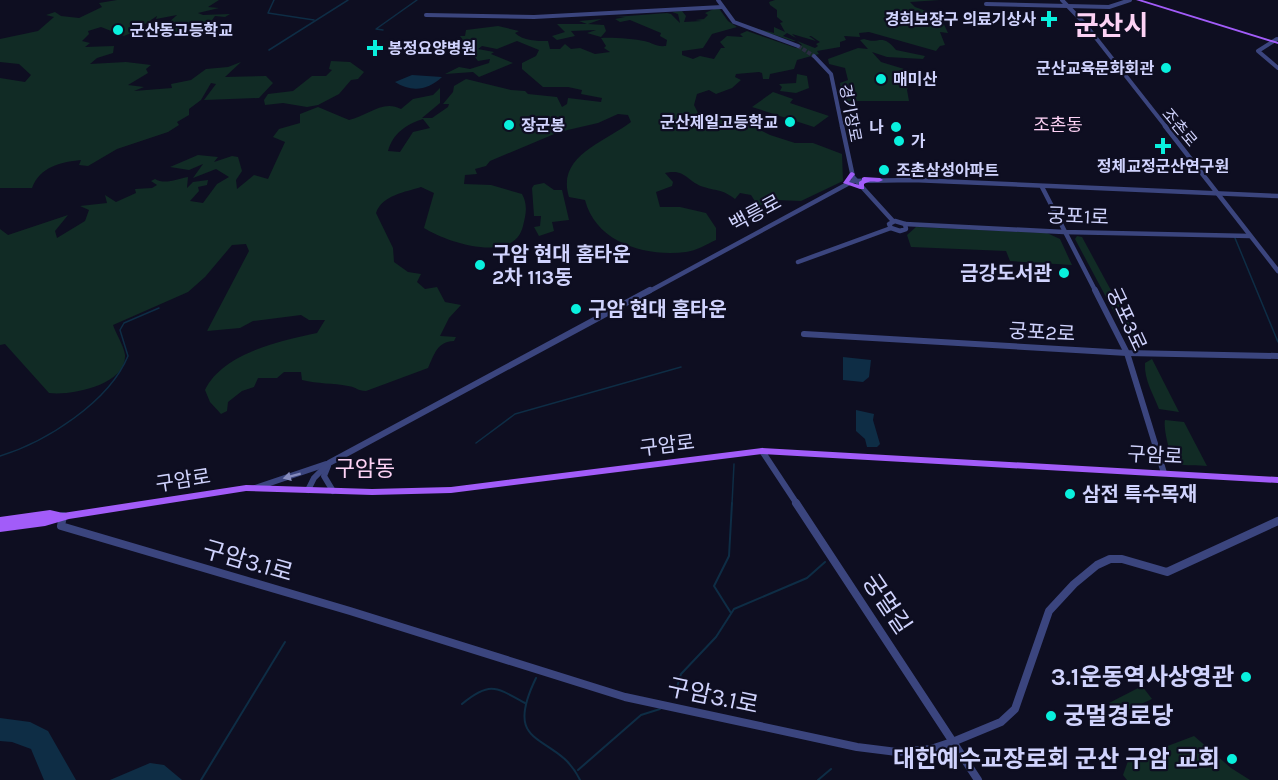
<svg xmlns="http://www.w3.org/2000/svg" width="1278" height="780" font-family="Karla,'Noto Sans KR',sans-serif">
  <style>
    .green { fill: #112b25; fill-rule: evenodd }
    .water { fill: #0e2d45 }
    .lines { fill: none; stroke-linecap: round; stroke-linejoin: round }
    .stream-far1 { stroke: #0e2d45; stroke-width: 1.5 }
    .stream { stroke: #0e2d45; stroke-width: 2 }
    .minor-tunnel { stroke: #2b2c42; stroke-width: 4; stroke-dasharray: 4 1.5; stroke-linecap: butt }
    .minor-far3 { stroke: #3b457e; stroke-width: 4 }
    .minor-far2 { stroke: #3b457e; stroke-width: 4.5 }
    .minor-far1 { stroke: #3b457e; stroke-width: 6 }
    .minor { stroke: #3b457e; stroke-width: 8 }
    .major { fill: #a25cf9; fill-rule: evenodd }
    .oneway { fill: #868cbe }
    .poi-dot { fill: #09f0dd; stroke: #0e0e21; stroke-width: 2 }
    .labels { text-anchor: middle; stroke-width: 4.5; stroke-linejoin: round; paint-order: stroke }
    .far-poi-label { font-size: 16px; font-weight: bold; fill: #d0d3fd; stroke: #0e0e21; text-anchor: start }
    .far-street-label { font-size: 16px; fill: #d0d3fd; stroke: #0e0e21 }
    .far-quarter-label { font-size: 18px; fill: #fdd2f5; stroke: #0e0e21 }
    .street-label { font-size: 20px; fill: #d0d3fd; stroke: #0e0e21 }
    .poi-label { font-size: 20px; font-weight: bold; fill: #d0d3fd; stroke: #0e0e21; text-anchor: start }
    .quarter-label { font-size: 22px; fill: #fdd2f5; stroke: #0e0e21 }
    .near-street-label { font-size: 24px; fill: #d0d3fd; stroke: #0e0e21 }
    .near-poi-label { font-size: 24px; font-weight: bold; fill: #d0d3fd; stroke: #0e0e21; text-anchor: end }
    .far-town-label { font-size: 27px; font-weight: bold; fill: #fdd2f5; stroke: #0e0e21 }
  </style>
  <rect width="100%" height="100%" fill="#0e0e21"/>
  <!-- green -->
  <g class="green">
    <path d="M117 0H219L208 7 219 8 198 13 203 15 230 14 225 17 215 16 210 23 191 35 174 33 155 35 177 15 156 19 157 16 145 24 129 23 143 28 124 36 101 27 88 31 89 34 82 41 90 43 85 47 114 46 113 53 97 58 90 64 126 62 151 65 146 69 148 73 128 85 144 87 134 91 172 88 171 84 191 80 206 69 228 67 241 62 225 77 266 76 273 83 259 98 204 100 216 84 211 83 201 100 189 109V115L177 122 179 125 168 132 117 149 88 166 79 165 81 160C60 162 40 167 32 188H0V78L25 82 31 75 19 64 0 62V39L38 31 54 17 46 15 55 12 61 16 79 18 102 7 99 3Z"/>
    <path d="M775 0H940L910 2 915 7 940 16 948 33 940 32 945 45 940 46 936 51 869 32 859 33 860 37 844 36 846 40 840 42V47L817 51 819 54 797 60 794 69 770 74 769 79H763L762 73 759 72 736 74 735 77 741 80 732 88 716 94 709 90 697 94 694 105 698 113 735 118 770 135 795 143H813L842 154 843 181 801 201 776 200 758 206 751 195 740 193 735 199C720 188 719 192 704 187 687 182 686 168 665 173L673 182 672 186 656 192 660 207H680L706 213 716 228V240C707 244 696 251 686 252 646 257 596 243 585 200L569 197C556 156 605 142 631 122L628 115 618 114 598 123 559 132 490 161 486 166 475 169 477 174 465 175 464 184 491 185 522 194C528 205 526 214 523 226 514 265 446 242 424 228L434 193 421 187C406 192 382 195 376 213L393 248 394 262 408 272 421 274 417 282 425 289 437 287 445 302 461 305 449 318 440 336 456 337 454 341C437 342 435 353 428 368L366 391C357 391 357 387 348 386 333 383 318 384 302 380L301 372H284L277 378H258L254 387 242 391 228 402 227 411 221 414 210 402 205 390C223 353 280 341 317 333L325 320H309L301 315 253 321 240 328 207 331 249 251 246 244 232 245 205 277 188 292 113 325C116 334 124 346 125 355 127 385 70 396 49 393L5 344 0 345V229L8 235 68 215 55 231 57 238 85 221 89 210 80 206 107 203 105 195 116 202 136 193 135 189 152 188 157 185 151 181 155 179C165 185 177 179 188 177L187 188 193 182 208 180 207 185 198 187 199 191 190 201 203 203 217 184 229 177 216 169 193 178 203 164 189 170 170 167 198 155 218 157 214 162 232 156 238 157 242 171 236 180 237 189 254 175 268 179 285 142 273 137 279 129 300 123V114L318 107 349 120C367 116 383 99 401 109L413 99 433 95 440 88V103L422 118H432L448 107 449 104H443L453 92 454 86 466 79 511 90 525 91 528 94 557 97 562 107 567 104 568 98 601 102 602 98 581 94 582 90 568 87H543L522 69V63L536 56 539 50 517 41 497 49 482 46 478 49 494 52 491 54 513 63 479 77 473 72 445 74 459 67 470 69 489 63 490 59 478 61 474 56 468 57 447 45V42L463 40 460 36H465L466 30 498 26 519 31 515 33C524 41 536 41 548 41L550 49H560L565 44 571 49 580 48 595 54 610 52 604 48 606 46 601 38C609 37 636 39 644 41 654 43 655 47 666 46L667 40 660 36 661 33 630 20 620 22 615 19 625 17H615L667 13 671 14 680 23 678 14 672 12 682 11 686 16 684 22 702 21 695 20 704 19 708 15 705 13 718 7 728 21 737 27 712 34 703 48 682 51V55L693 59 700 56 714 59 721 48H725L720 42 727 36 743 37 740 34 747 31 796 48 802 45 797 41 815 48 818 46 816 44 820 42 811 36H809L816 41 792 34 796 38 787 33 783 36 796 41H793L754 28 774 33V27L785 32 780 23 783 22 777 17V10L770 5 769 2ZM423 119 430 128 413 132 400 152 388 151C393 133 407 124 423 119Z"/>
    <polygon points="602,19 588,24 604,25 606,31 601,37 587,33 596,30 571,31 575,36 557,40 552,36 565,32 557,24 587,24 579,21"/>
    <path d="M864 39C879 45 882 32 896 50L925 56 923 59 887 57 872 52 881 62 914 72 907 90 909 101H842L840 83 848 80 845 68 829 64 828 59 858 48 868 49 860 40Z"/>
    <polygon points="331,61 350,62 364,72 358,79 351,80 339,94 318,105 307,107 283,103 265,105 264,100 268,94 293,91 312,76 326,76 332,70 329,69"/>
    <polygon points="797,74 807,76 809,88 796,93 780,91 782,87 779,84 796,83"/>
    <polygon points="773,92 793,99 790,103 829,116 814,127 752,107"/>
    <polygon points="544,183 554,190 562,190 569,220 552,222 554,231 539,236 534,227 540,226 541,216 534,216 532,188 534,185"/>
    <polygon points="916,227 1047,233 1060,239 1072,265 1010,261 1006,251 911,247 907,235"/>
    <polygon points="1077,236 1082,237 1139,342 1130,342 1075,239"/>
    <path d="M1152 359 1179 412 1159 409C1153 393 1144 380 1145 363Z"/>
    <path d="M1165 420 1184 422 1207 466C1198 465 1186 466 1178 464 1170 461 1163 427 1165 420Z"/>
    <polygon points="1142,686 1152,699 1119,714 1109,703"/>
    <polygon points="1194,736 1231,768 1250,780 1127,780 1123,775 1128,761"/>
  </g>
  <!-- water -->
  <g class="water">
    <path d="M412 75 442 77C428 90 412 93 395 82Z"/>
    <polygon points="843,357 871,360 869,377 863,382 843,380"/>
    <polygon points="856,410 874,414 873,420 880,444 877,447 867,447 865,439 856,431"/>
    <polygon points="0,718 30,722 48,731 76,780 44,780 31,749 12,742 0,741"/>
    <polygon points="150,763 164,765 182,780 110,780"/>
  </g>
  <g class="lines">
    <!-- stream-far1 -->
    <g class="stream-far1">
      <polyline points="274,0 268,13 314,20"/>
      <polyline points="383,30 376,29 417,0"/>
      <polyline points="269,50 348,0"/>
      <polyline points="1235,238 1278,342"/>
      <polyline points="476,443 515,414 681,367"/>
      <path d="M0 456C46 442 109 402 128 356L120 330 124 323 159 308"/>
      <polyline points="732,504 734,464"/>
    </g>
    <!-- stream -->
    <g class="stream">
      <polyline points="731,613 714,586 729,556 732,503"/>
      <path d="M536 678C500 752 557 731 580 780"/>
      <polyline points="674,697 681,674 716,637 734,609 807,578 825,562"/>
      <path d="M462 704C490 681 496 687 525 703"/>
      <polyline points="578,770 641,715 660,709"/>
      <polyline points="201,780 285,642"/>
      <polyline points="818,780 831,769"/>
    </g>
    <!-- minor-tunnel -->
    <polyline class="minor-tunnel" points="798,46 814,56"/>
    <!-- minor-far3 -->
    <g class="minor-far3">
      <polyline points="718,0 734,22 798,46"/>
      <polyline points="1062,0 1085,24 1166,127"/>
      <polyline points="986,4 1109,7 1130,0"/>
      <polyline points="426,15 534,17 722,7"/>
      <polyline points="1277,39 1258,51 1278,68"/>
      <polyline points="814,56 831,74 842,127"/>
    </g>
    <!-- minor-far2 -->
    <g class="minor-far2">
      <polyline points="842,126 853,177 893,221"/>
      <polyline points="1165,126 1278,271"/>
      <polyline points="1042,187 1096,292"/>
      <polygon points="895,221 905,224 906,229 900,231 891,228 889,224"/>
      <polyline points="905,224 1064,232 1250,236"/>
      <polyline points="798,262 891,228"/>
      <polyline points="648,292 853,181 913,180 1278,196"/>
    </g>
    <!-- minor-far1 -->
    <g class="minor-far1">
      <polyline points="1095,290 1127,353 1164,473"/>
      <polyline points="804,334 1127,353 1278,356"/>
      <polyline points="762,451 797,504"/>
      <polyline points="328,466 324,476 333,491"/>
      <polyline points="255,488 326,464"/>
      <polyline points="308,490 314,478 329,463 650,290"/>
    </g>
    <!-- minor -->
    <g class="minor">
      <polyline points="796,503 978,780"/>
      <polyline points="63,516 61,526 350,611 625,697 857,747 897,752 931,749 955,741 1001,722 1015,709 1049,611 1074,584 1097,565 1110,559 1122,559 1167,572 1278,521"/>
    </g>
    <!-- major -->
    <g class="major">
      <polygon points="1136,0 1142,0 1278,42 1278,44"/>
      <path d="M852 172 855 174 849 182 859 185V182L862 180V178L864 177 880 178 883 180C877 184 871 179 864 184V189H860L843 183 850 173Z"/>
      <polygon points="762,448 1278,477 1278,483 762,454 451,493 372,495 246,491 69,519 45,526 0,532 0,517 50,510 63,513 246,485 372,489 451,487"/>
    </g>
  </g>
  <!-- one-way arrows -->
  <defs><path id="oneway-solid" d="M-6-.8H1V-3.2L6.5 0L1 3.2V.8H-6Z" transform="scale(1.5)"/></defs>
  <use class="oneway" href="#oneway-solid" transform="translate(292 476) rotate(165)"/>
  <!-- markers -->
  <g class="poi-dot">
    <path d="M1046 10h6v6h6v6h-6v6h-6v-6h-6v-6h6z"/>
    <circle cx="118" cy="30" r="6"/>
    <path d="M372 39h6v6h6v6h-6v6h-6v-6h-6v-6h6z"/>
    <circle cx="1166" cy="68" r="6"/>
    <circle cx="881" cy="79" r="6"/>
    <circle cx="790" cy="122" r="6"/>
    <circle cx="509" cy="125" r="6"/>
    <circle cx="896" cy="127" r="6"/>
    <circle cx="899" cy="141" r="6"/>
    <path d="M1160 137h6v6h6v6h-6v6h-6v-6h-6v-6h6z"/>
    <circle cx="884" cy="170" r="6"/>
    <circle cx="480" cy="265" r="6"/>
    <circle cx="1064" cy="273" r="6"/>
    <circle cx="576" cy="309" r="6"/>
    <circle cx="1070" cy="494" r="6"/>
    <circle cx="1246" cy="677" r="6"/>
    <circle cx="1051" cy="716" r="6"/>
    <circle cx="1232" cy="759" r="6"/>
  </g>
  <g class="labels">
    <!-- far-poi labels -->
    <g class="far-poi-label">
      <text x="1036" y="25" text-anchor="end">경희보장구 의료기상사</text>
      <text x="130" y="36">군산동고등학교</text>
      <text x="388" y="54">봉정요양병원</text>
      <text x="1154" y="74" text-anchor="end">군산교육문화회관</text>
      <text x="893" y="85">매미산</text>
      <text x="778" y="128" text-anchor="end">군산제일고등학교</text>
      <text x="521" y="131">장군봉</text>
      <text x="884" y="133" text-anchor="end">나</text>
      <text x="911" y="147">가</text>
      <text x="1163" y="172" text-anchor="middle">정체교정군산연구원</text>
      <text x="896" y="176">조촌삼성아파트</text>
    </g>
    <!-- far-street labels -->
    <g class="far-street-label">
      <text transform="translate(851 113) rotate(79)" y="6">경기장로</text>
      <text transform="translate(1180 127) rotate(50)" y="6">조촌로</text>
    </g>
    <!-- far-quarter labels -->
    <g class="far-quarter-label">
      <text x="1058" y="131">조촌동</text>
    </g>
    <!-- street labels -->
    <g class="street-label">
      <text transform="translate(755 213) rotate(-28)" y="7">백릉로</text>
      <text transform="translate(1078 216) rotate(2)" y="7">궁포1로</text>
      <text transform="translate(1127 319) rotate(65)" y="7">궁포3로</text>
      <text transform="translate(1042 332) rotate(3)" y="7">궁포2로</text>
      <text transform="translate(667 445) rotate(-7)" y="7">구암로</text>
      <text transform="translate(1155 455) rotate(3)" y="7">구암로</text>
      <text transform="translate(183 480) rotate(-9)" y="7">구암로</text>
    </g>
    <!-- poi labels -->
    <g class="poi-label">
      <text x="492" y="261">구암 현대 홈타운<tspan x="492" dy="23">2차 113동</tspan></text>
      <text x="1052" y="280" text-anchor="end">금강도서관</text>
      <text x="588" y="316">구암 현대 홈타운</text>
      <text x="1082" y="501">삼전 특수목재</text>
    </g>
    <!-- quarter labels -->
    <g class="quarter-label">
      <text x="365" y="476">구암동</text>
    </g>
    <!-- near-street labels -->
    <g class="near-street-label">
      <text transform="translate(248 561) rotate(16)" y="8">구암3.1로</text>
      <text transform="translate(887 604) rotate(56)" y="8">궁멀길</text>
      <text transform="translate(713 696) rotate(12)" y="8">구암3.1로</text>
    </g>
    <!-- near-poi labels -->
    <g class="near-poi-label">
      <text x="1234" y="685">3.1운동역사상영관</text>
      <text x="1063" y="724" text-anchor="start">궁멀경로당</text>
      <text x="1220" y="767">대한예수교장로회 군산 구암 교회</text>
    </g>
    <!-- far-town labels -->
    <g class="far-town-label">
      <text x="1111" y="35">군산시</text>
    </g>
  </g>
</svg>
